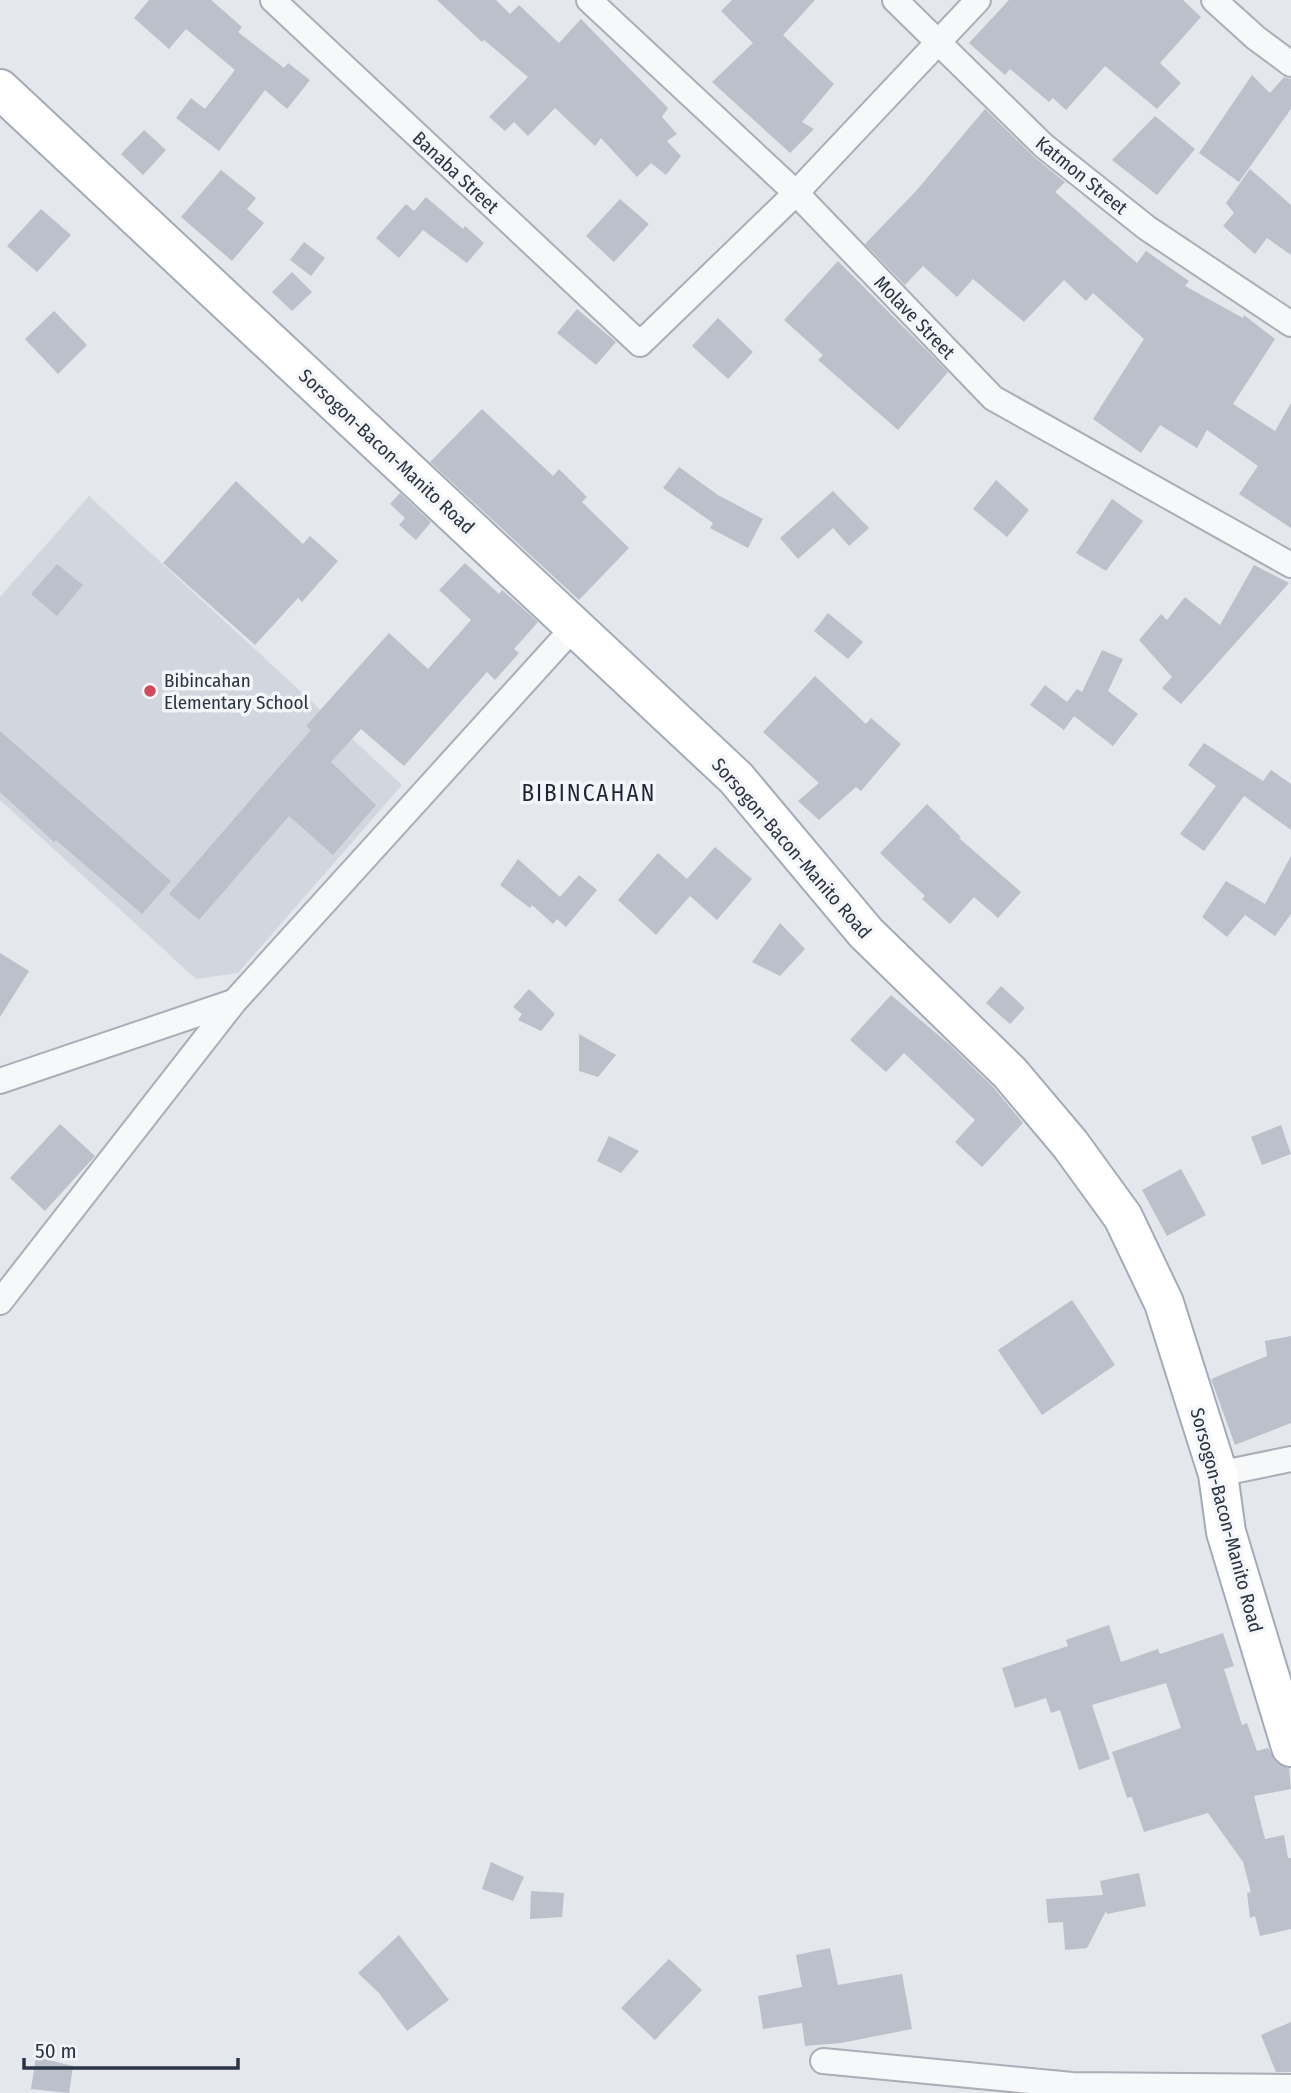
<svg xmlns="http://www.w3.org/2000/svg" width="1291" height="2093" font-family="'Fira Sans Condensed',sans-serif">
  <style>
    .built { fill: #d2d6de }
    .building { fill: #bbc0ca }
    .lines { fill: none; stroke-linecap: round; stroke-linejoin: round }
    .minor-casing { stroke: #a9aeb7; stroke-width: 28 }
    .primary-casing { stroke: #a3abb8; stroke-width: 42 }
    .minor { stroke: #f7f8fa; stroke-width: 24 }
    .primary { stroke: #fff; stroke-width: 38 }
    .poi-dot { fill: #d1495b; stroke: #f4f6f9; stroke-width: 2.5 }
    .labels { text-anchor: middle; stroke-width: 7; stroke-linejoin: round; paint-order: stroke }
    .street-label { font-size: 19px; fill: #2b3445; stroke: #f4f6f9 }
    .poi-label { font-size: 19px; fill: #2b3445; stroke: #f4f6f9; text-anchor: start }
    .quarter-label { font-size: 23px; letter-spacing: 2px; fill: #1d2536; stroke: #f4f6f9 }
  </style>
  <rect width="100%" height="100%" fill="#e4e7ec"/>
  <!-- built -->
  <polygon class="built" points="89,496 402,785 238,973 196,979 0,800 0,597"/>
  <!-- building -->
  <g class="building">
    <polygon points="149,0 211,0 242,27 238,32 284,68 288,63 310,80 287,109 265,90 219,151 176,118 191,98 205,109 235,70 186,29 169,49 134,18"/>
    <polygon points="437,0 496,0 510,14 519,5 559,43 581,19 668,108 662,117 677,134 667,141 681,156 666,175 651,163 637,177 601,138 595,146 555,108 528,136 514,122 505,131 489,117 528,77 484,40 482,42"/>
    <polygon points="732,0 815,0 783,35 834,84 802,122 814,129 790,153 712,82 753,43 721,11"/>
    <polygon points="1009,0 1183,0 1201,17 1160,63 1181,83 1157,109 1105,66 1066,110 1053,98 1049,102 1010,69 1005,75 969,43"/>
    <polygon points="1252,75 1270,93 1284,77 1291,79 1291,109 1239,182 1199,153"/>
    <polygon points="985,109 1034,157 1065,182 1055,192 1137,263 1146,251 1189,281 1185,286 1243,318 1244,315 1275,339 1233,404 1275,431 1291,403 1291,528 1239,494 1258,466 1207,430 1197,448 1160,425 1141,453 1093,419 1144,339 1093,293 1086,301 1064,280 1024,322 973,279 957,297 923,266 905,285 865,244 916,191"/>
    <polygon points="1155,116 1195,149 1157,195 1112,160"/>
    <polygon points="144,130 166,150 143,175 121,154"/>
    <polygon points="1250,169 1291,205 1291,255 1267,238 1255,254 1223,226 1234,213 1226,203"/>
    <polygon points="221,170 256,198 247,209 264,223 232,261 181,217"/>
    <polygon points="426,197 463,229 465,226 484,243 467,263 423,230 399,258 376,238 406,204 414,211"/>
    <polygon points="620,199 649,224 614,262 586,236"/>
    <polygon points="41,209 71,235 37,272 7,246"/>
    <polygon points="304,242 325,258 311,276 290,260"/>
    <polygon points="838,261 948,372 898,430 818,360 823,355 784,320"/>
    <polygon points="292,272 312,292 292,311 272,292"/>
    <polygon points="577,309 616,342 596,365 557,333"/>
    <polygon points="54,311 87,345 58,374 25,339"/>
    <polygon points="718,318 753,352 728,379 692,346"/>
    <polygon points="482,409 553,476 559,469 587,497 582,502 629,548 579,600 430,462"/>
    <polygon points="679,467 718,495 763,519 748,548 710,528 713,523 663,488"/>
    <polygon points="996,480 1029,510 1007,537 973,509"/>
    <polygon points="236,481 303,544 310,536 338,561 302,602 298,598 255,645 163,563"/>
    <polygon points="833,491 869,528 849,546 833,528 798,559 780,538"/>
    <polygon points="400,493 431,522 416,540 399,525 405,518 390,504"/>
    <polygon points="1112,499 1143,521 1106,571 1076,553"/>
    <polygon points="465,563 499,594 502,590 538,622 514,649 519,653 495,680 487,672 404,766 361,729 331,762 376,805 333,855 289,816 199,920 169,894 311,730 306,726 389,633 428,669 471,620 439,590"/>
    <polygon points="57,564 83,585 57,616 31,594"/>
    <polygon points="1254,565 1289,583 1181,704 1162,688 1172,677 1139,640 1161,614 1167,620 1185,597 1220,625"/>
    <polygon points="828,613 863,642 848,659 814,631"/>
    <polygon points="1102,650 1123,659 1108,691 1138,714 1113,746 1074,716 1064,730 1030,705 1045,685 1067,702 1077,689 1082,692"/>
    <polygon points="815,676 866,724 871,718 901,744 861,791 856,787 819,820 798,801 819,783 763,732"/>
    <polygon points="0,731 171,881 142,914 56,840 54,842 0,792"/>
    <polygon points="1204,743 1263,781 1271,770 1291,784 1291,830 1244,796 1204,851 1180,834 1216,786 1188,765"/>
    <polygon points="927,804 961,837 959,838 1021,892 998,918 974,897 950,924 922,899 925,896 880,853"/>
    <polygon points="715,847 752,879 717,920 690,896 656,935 618,900 658,853 687,879"/>
    <polygon points="1291,856 1291,914 1275,936 1245,915 1227,937 1202,917 1226,881 1265,904"/>
    <polygon points="518,859 560,897 579,875 597,890 566,927 557,919 553,924 532,905 530,908 500,885"/>
    <polygon points="780,923 805,949 780,976 752,962"/>
    <polygon points="0,953 29,971 0,1017"/>
    <polygon points="1001,986 1025,1008 1010,1024 986,1003"/>
    <polygon points="529,989 555,1014 541,1031 518,1020 522,1014 513,1007"/>
    <polygon points="891,995 950,1045 994,1088 1023,1123 982,1167 955,1142 975,1120 904,1053 886,1072 850,1040"/>
    <polygon points="579,1034 616,1055 598,1077 579,1071"/>
    <polygon points="60,1124 95,1156 45,1211 10,1178"/>
    <polygon points="1281,1125 1291,1154 1262,1165 1251,1137"/>
    <polygon points="609,1136 639,1151 621,1173 597,1161"/>
    <polygon points="1181,1169 1206,1215 1167,1236 1142,1190"/>
    <polygon points="1072,1300 1115,1365 1042,1415 998,1350"/>
    <polygon points="1291,1336 1291,1423 1235,1445 1211,1379 1267,1356 1265,1341"/>
    <polygon points="1109,1625 1121,1662 1158,1649 1160,1654 1223,1633 1234,1666 1224,1669 1242,1725 1247,1723 1257,1751 1268,1748 1276,1762 1289,1768 1291,1789 1254,1796 1265,1839 1284,1835 1288,1858 1291,1858 1291,1929 1260,1936 1255,1916 1250,1918 1247,1893 1251,1892 1243,1862 1208,1813 1144,1832 1132,1797 1127,1798 1112,1752 1181,1728 1166,1683 1092,1705 1110,1759 1079,1770 1060,1710 1051,1713 1046,1698 1015,1708 1002,1668 1068,1646 1066,1640"/>
    <polygon points="491,1862 524,1877 513,1901 482,1889"/>
    <polygon points="1139,1873 1146,1906 1107,1914 1106,1911 1087,1948 1065,1950 1063,1922 1048,1923 1046,1899 1103,1895 1100,1881"/>
    <polygon points="531,1891 564,1893 562,1917 530,1919"/>
    <polygon points="399,1935 449,2000 407,2031 379,1993 358,1973"/>
    <polygon points="830,1948 838,1985 902,1974 912,2029 841,2043 805,2046 802,2023 763,2029 758,1996 802,1987 796,1955"/>
    <polygon points="669,1959 702,1990 655,2040 621,2008"/>
    <polygon points="1291,2022 1291,2072 1276,2072 1261,2035"/>
    <polygon points="36,2057 73,2066 69,2093 31,2089"/>
  </g>
  <g class="lines">
    <!-- minor casing -->
    <g class="minor-casing">
      <g id="minor">
        <polyline points="273,0 640,344 796,193 978,0"/>
        <polyline points="589,0 796,193 993,398 1291,565"/>
        <polyline points="895,0 1044,146 1147,228 1291,324"/>
        <polyline points="1214,0 1256,38 1291,64"/>
        <polyline points="0,1081 233,1002"/>
        <polyline points="0,1302 234,1002 575,626"/>
        <polyline points="1218,1474 1291,1459"/>
        <polyline points="823,2061 1072,2085 1291,2087"/>
      </g>
    </g>
    <!-- primary casing -->
    <g class="primary-casing">
      <polyline id="primary" points="0,89 736,778 866,933 1010,1073 1070,1144 1123,1217 1164,1303 1218,1474 1226,1532 1291,1747"/>
    </g>
    <!-- minor -->
    <use href="#minor" class="minor"/>
    <!-- primary -->
    <use href="#primary" class="primary"/>
  </g>
  <!-- markers -->
  <circle class="poi-dot" cx="150" cy="691" r="7"/>
  <g class="labels">
    <!-- street labels -->
    <g class="street-label">
      <text transform="translate(456 172) rotate(43)" y="7">Banaba Street</text>
      <text transform="translate(1082 175) rotate(39)" y="7">Katmon Street</text>
      <text transform="translate(915 317) rotate(46)" y="7">Molave Street</text>
      <text transform="translate(387 451) rotate(43)" y="7">Sorsogon-Bacon-Manito Road</text>
      <text transform="translate(792 848) rotate(49)" y="7">Sorsogon-Bacon-Manito Road</text>
      <text transform="translate(1227 1520) rotate(75)" y="7">Sorsogon-Bacon-Manito Road</text>
    </g>
    <!-- poi labels -->
    <g class="poi-label">
      <text x="164" y="687">Bibincahan<tspan x="164" dy="22">Elementary School</tspan></text>
    </g>
    <!-- quarter labels -->
    <g class="quarter-label">
      <text x="589" y="801">BIBINCAHAN</text>
    </g>
  </g>
  <!-- scale -->
  <path d="M24 2058v10h214v-10" fill="none" stroke="#2b3445" stroke-width="3.5"/>
  <text x="35" y="2058" font-size="21" fill="#2b3445" stroke="#f4f6f9" stroke-width="5" paint-order="stroke">50 m</text>
</svg>
